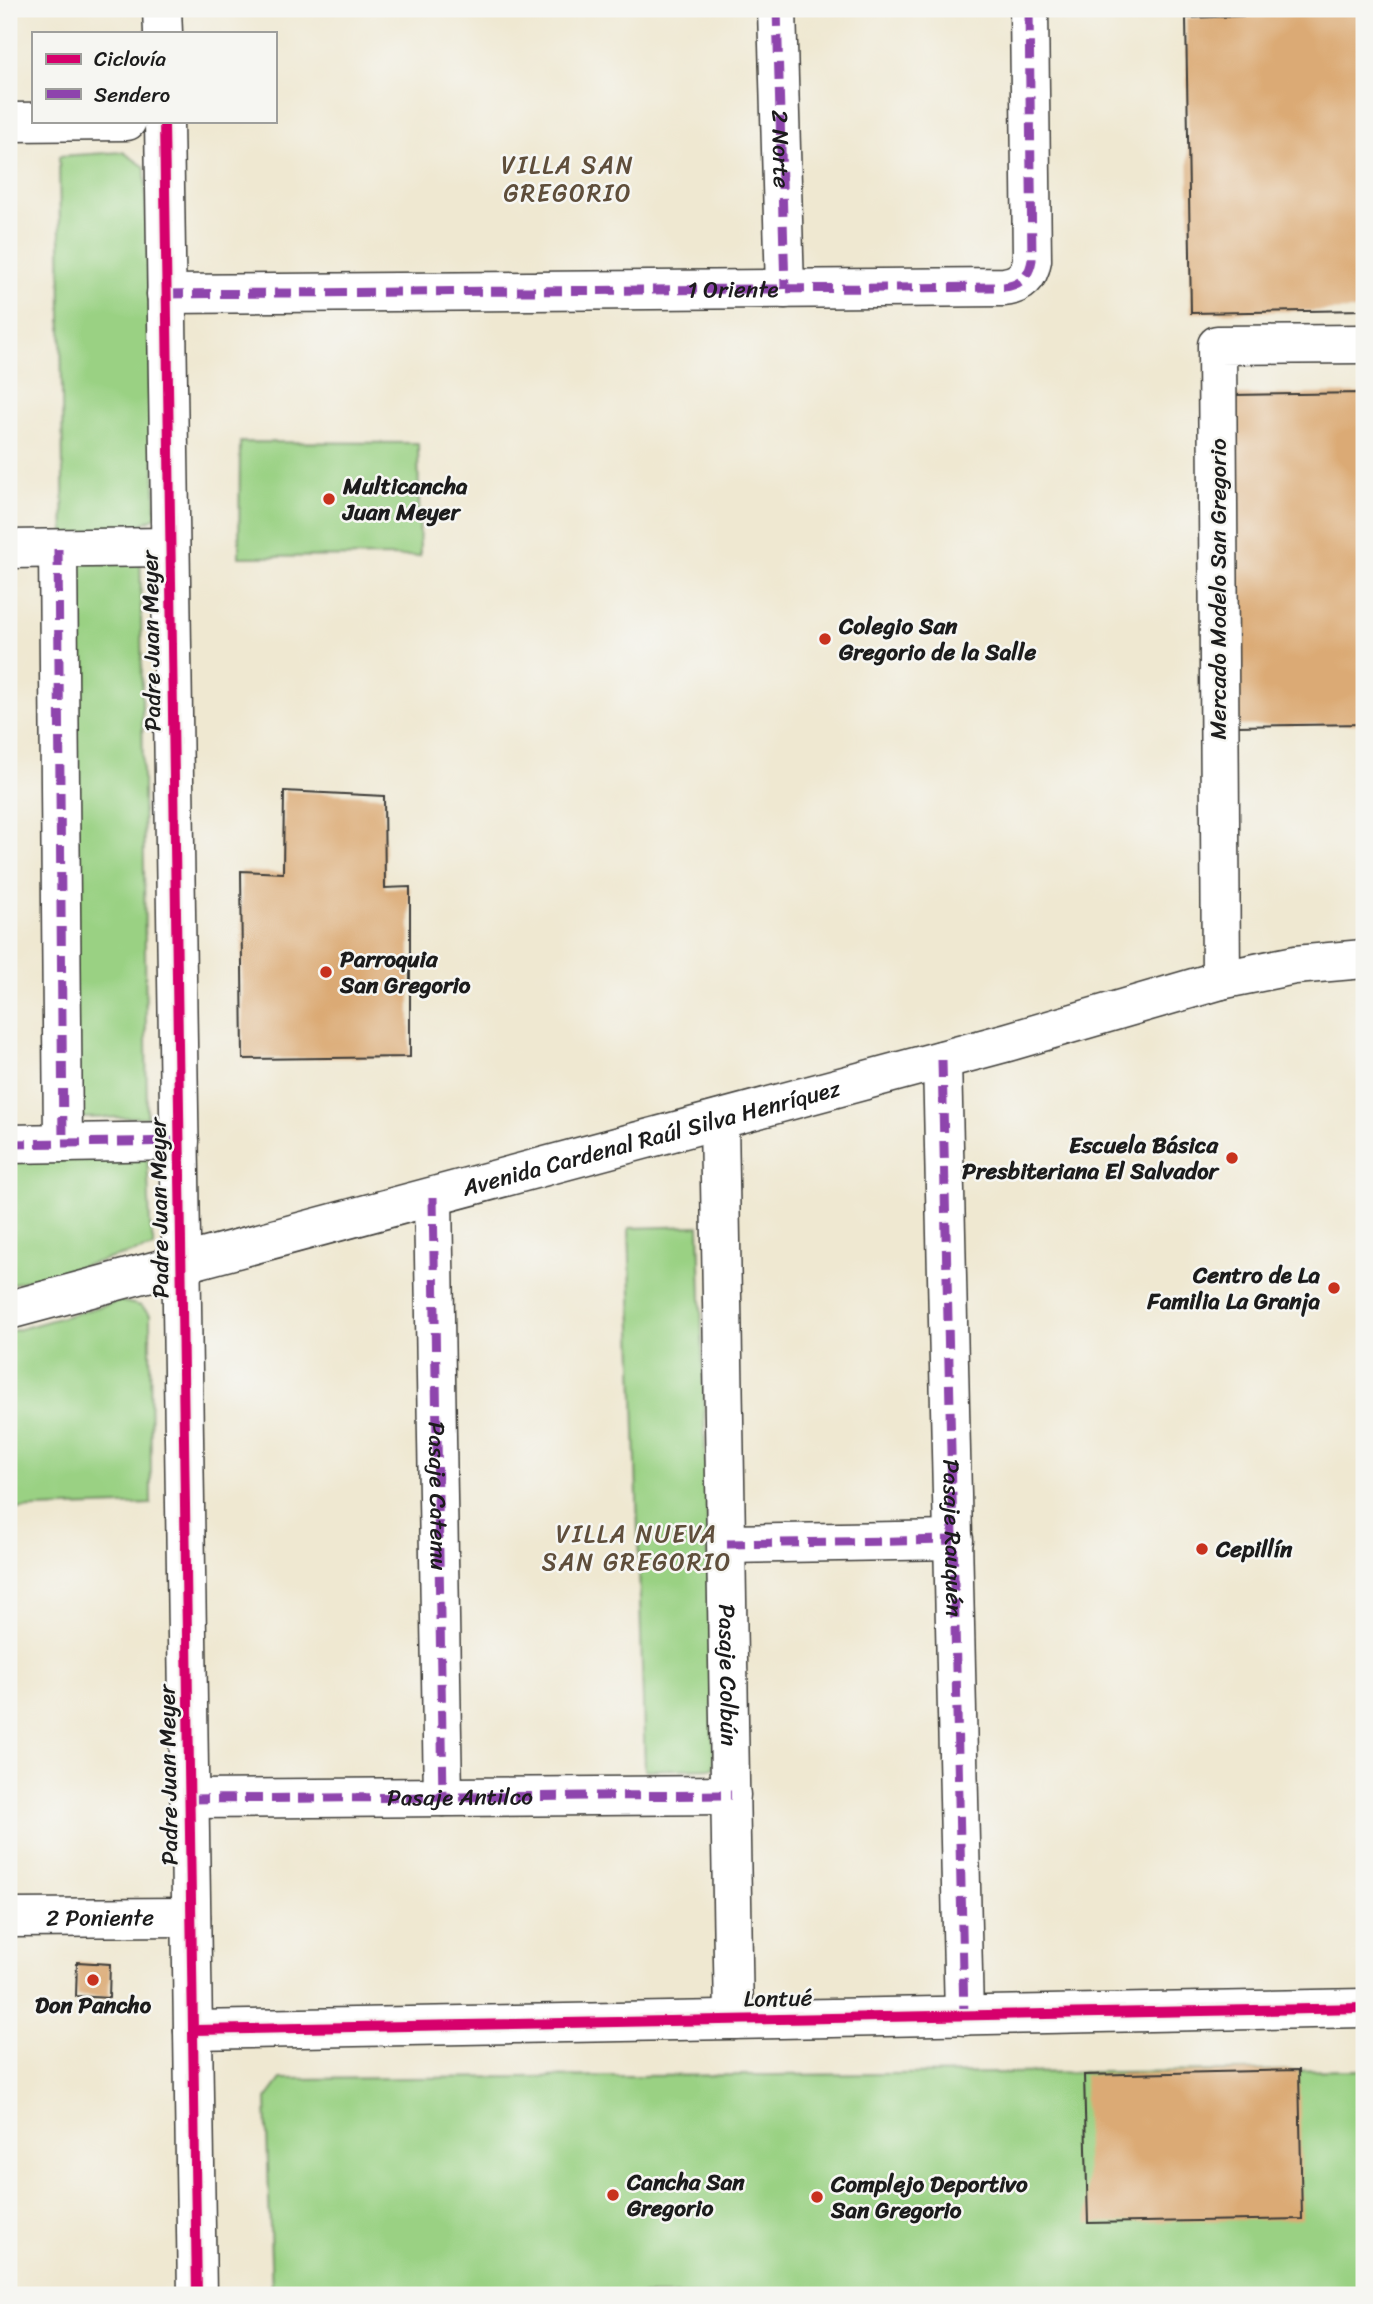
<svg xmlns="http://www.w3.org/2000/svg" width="1373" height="2304" font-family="Sriracha,sans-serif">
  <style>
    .green { fill: #9ad183; stroke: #5b7650; stroke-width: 2 }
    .building { fill: #dbaa74 }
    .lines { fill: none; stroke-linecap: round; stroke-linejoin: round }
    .minor-casing { stroke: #3c3b37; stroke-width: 41 }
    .major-casing { stroke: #3c3b37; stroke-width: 41 }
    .minor { stroke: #fff; stroke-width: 38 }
    .major { stroke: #fff; stroke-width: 38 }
    .quiet { stroke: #8e44ad; stroke-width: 9; stroke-dasharray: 18 9; stroke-linecap: butt }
    .cycleway-casing { stroke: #f6f6f2; stroke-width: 15 }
    .cycleway { stroke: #d6006c; stroke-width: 10 }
    .poi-dot { fill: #c8321e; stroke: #f6f6f2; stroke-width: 2.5 }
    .labels { text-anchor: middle; stroke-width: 5; stroke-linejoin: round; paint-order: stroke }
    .street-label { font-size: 23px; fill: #1c1c1c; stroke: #f6f6f2 }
    .poi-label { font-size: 23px; font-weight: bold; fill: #1c1c1c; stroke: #f6f6f2; text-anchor: start }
    .neighbourhood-label { font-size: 24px; letter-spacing: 2px; fill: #5f4e3b; stroke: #f6f6f2 }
  </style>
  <rect width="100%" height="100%" fill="#f6f6f2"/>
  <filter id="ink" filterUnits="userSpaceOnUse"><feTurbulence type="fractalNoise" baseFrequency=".0143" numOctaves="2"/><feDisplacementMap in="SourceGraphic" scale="14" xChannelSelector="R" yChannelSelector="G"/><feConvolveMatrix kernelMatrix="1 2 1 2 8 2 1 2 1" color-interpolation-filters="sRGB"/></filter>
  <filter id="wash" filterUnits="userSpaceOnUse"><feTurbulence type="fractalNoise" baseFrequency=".00686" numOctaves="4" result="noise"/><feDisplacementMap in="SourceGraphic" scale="28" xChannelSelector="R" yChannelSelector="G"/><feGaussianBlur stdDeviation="1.57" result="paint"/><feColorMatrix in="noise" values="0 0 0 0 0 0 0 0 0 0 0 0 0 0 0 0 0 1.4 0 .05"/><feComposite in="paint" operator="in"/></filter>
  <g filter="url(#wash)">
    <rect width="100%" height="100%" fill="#efe8d1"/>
    <!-- green -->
    <g class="green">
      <polygon points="123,152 145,167 156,517 140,525 147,1117 71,1118 59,156"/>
      <polygon points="240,442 418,443 420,556 239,557"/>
      <polygon points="147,1150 150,1224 154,1247 9,1285 9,1152"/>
      <polygon points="699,1226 714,1768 645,1770 629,1228"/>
      <polygon points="120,1301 141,1306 150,1315 151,1504 9,1509 9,1332"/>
      <polygon points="1364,2070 1364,2295 272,2295 266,2099 281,2079"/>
    </g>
    <g id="blocks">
      <!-- building -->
      <g class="building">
        <polygon points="1364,12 1364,310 1191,313 1186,18"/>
        <polygon points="1364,393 1364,724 1238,726 1233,395"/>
        <polygon points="284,791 384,796 385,888 410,887 410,1057 243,1059 241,871 283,873"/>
        <polygon points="77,1962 110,1964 109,1998 76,1996"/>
        <polygon points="1299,2070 1302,2219 1088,2223 1084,2075"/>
      </g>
    </g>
  </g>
  <g filter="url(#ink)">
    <use href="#blocks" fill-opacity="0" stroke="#3c3b37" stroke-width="2"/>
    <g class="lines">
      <!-- minor casing -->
      <g class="minor-casing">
        <g id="minor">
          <polyline points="162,9 163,33"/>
          <polyline points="777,9 785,289"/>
          <polyline points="164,121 197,2295"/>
          <polyline points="9,122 127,121"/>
          <path d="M166 294 1004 287C1020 285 1029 277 1032 260L1029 9"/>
          <polyline points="9,549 170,547"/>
          <polyline points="58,549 63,1143"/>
          <polyline points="1221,980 1217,345 1364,344"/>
          <polyline points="942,1060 964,2016"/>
          <path id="s1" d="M719 1120 734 2020"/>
          <polyline points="9,1144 180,1141"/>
          <path id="s2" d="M433 1197 443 1797"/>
          <polyline points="727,1544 954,1540"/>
          <polyline points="190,1799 731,1795"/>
          <path id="s3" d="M9 1918 191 1917"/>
          <polyline points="193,2030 1364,2008"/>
        </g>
      </g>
      <!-- major casing -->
      <g class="major-casing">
        <g id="major">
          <path id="s4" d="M9 1310 1008 1042 1221 980 1295 965 1364 959"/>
        </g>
      </g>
      <!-- minor -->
      <use href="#minor" class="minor"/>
      <!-- major -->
      <use href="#major" class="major"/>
      <!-- quiet -->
      <g class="quiet">
        <path id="s5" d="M777 9 785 289"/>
        <path id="s6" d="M166 294 1004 287C1020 285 1029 277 1032 260L1029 9"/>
        <polyline points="58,549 63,1143"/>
        <path id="s7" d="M942 1060 964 2016"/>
        <polyline points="9,1144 180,1141"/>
        <polyline points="433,1197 443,1797"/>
        <polyline points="727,1544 954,1540"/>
        <path id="s8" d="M190 1799 731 1795"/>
      </g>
      <!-- cycleway casing -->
      <g class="cycleway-casing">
        <g id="cycleway">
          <polyline points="164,121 197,2295"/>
          <polyline points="193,2030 1364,2008"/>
        </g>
      </g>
      <!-- cycleway -->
      <use href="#cycleway" class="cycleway"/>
    </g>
  </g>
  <!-- markers -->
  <g class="poi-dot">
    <circle cx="329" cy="499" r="7"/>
    <circle cx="825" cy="639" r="7"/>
    <circle cx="326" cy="972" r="7"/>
    <circle cx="1232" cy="1158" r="7"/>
    <circle cx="1334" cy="1288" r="7"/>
    <circle cx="1202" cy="1549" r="7"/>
    <circle cx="93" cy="1980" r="7"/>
    <circle cx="613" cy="2195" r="7"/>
    <circle cx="817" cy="2197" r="7"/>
  </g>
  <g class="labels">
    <!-- street labels -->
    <g class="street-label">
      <text dy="8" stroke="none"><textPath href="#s5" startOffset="140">2 Norte</textPath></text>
      <text dy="8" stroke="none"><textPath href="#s6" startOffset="567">1 Oriente</textPath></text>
      <text transform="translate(1218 589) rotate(-90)" y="8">Mercado Modelo San Gregorio</text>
      <text transform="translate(151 641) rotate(-91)" y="8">Padre Juan Meyer</text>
      <text dy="8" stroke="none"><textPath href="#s4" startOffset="665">Avenida Cardenal Raúl Silva Henríquez</textPath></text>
      <text transform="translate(159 1208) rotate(-91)" y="8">Padre Juan Meyer</text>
      <text dy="8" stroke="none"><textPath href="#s2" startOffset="299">Pasaje Catemu</textPath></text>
      <text dy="8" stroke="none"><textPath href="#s7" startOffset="478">Pasaje Rauquén</textPath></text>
      <text dy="8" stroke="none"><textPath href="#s1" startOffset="555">Pasaje Colbún</textPath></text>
      <text transform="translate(168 1775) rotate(-91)" y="8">Padre Juan Meyer</text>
      <text dy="8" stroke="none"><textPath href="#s8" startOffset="270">Pasaje Antilco</textPath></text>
      <text dy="8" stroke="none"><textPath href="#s3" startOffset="91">2 Poniente</textPath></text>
      <text transform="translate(778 1998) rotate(-1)" y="8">Lontué</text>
    </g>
    <!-- poi labels -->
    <g class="poi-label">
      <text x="343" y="494">Multicancha<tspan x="343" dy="26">Juan Meyer</tspan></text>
      <text x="839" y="634">Colegio San<tspan x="839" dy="26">Gregorio de la Salle</tspan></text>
      <text x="340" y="967">Parroquia<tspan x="340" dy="26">San Gregorio</tspan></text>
      <text x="1218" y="1153" text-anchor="end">Escuela Básica<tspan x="1218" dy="26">Presbiteriana El Salvador</tspan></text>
      <text x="1320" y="1283" text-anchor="end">Centro de La<tspan x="1320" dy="26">Familia La Granja</tspan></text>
      <text x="1216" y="1557">Cepillín</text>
      <text x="93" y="2013" text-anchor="middle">Don Pancho</text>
      <text x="627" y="2190">Cancha San<tspan x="627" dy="26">Gregorio</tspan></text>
      <text x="831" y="2192">Complejo Deportivo<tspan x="831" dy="26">San Gregorio</tspan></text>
    </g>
    <!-- neighbourhood labels -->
    <g class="neighbourhood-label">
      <text x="568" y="173">VILLA SAN<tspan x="568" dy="28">GREGORIO</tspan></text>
      <text x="637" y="1542">VILLA NUEVA<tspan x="637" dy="28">SAN GREGORIO</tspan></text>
    </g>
  </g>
  <!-- margin -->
  <rect width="1373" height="2304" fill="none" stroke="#f6f6f2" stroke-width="35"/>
  <!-- legend -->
  <rect x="32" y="32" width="245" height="91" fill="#f6f6f2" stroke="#9f9f9c" stroke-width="2"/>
  <rect x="46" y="54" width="35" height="10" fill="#d6006c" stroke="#9f9f9c" stroke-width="2"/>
  <text x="94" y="66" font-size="21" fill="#1c1c1c">Ciclovía</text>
  <rect x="46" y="89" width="35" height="10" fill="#8e44ad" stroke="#9f9f9c" stroke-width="2"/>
  <text x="94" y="102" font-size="21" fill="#1c1c1c">Sendero</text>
</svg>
